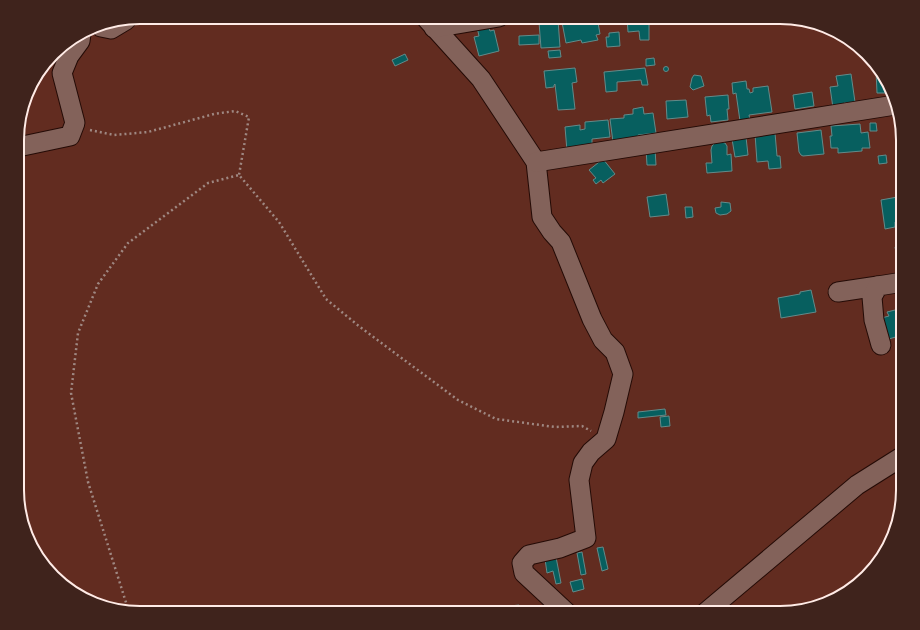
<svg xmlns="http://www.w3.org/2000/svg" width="920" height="630" font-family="Ubuntu,sans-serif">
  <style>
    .green { fill: #622c20 }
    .building { fill: #075f5f; stroke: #628b8a }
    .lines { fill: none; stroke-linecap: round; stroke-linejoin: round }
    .minor-casing { stroke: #240b06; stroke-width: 21 }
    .path { stroke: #9f8882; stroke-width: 2.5; stroke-dasharray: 2 3; stroke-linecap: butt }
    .minor { stroke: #83625a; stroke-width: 19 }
    .rim { fill: none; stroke: #ffebe6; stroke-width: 2 }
  </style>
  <rect width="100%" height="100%" fill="#3f231c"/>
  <!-- green -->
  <polygon class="green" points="140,17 787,17 819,24 855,42 887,79 903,133 903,497 896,529 878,565 834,600 780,613 133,613 101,606 65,588 34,552 18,505 18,125 30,86 59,48 93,26"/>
  <!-- building -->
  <g class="building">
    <polygon points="561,17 577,17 577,20 597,17 600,34 596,35 598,40 582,43 581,40 566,43"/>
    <polygon points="627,17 649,17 649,40 640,40 639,31 628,32"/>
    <polygon points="667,17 694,17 695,20 668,24"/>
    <polygon points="558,20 560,47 541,48 539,22"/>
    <polygon points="488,25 490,31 494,30 499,51 479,56 474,37 479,36 477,27"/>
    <polygon points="619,32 620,46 607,47 606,37 609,37 609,33"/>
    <polygon points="539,35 539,44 519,45 519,36"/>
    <polygon points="560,50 561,57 549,58 548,51"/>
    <polygon points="405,54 408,60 395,66 392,60"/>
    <polygon points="654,58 655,65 646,66 646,59"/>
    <circle cx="666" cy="69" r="2.5"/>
    <polygon points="575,68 577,82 572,83 575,109 558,110 555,84 554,85 554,87 546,88 544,71"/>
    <polygon points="645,68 648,85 642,85 641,80 617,82 617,91 606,92 604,72"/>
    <polygon points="878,69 887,79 891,93 877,93 876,70"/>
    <polygon points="851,74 855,102 844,103 845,106 833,108 830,87 838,86 836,76"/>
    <polygon points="694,75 701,76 704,86 693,90 690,87 692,78"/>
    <polygon points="746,81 747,89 749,89 750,93 753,92 753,88 768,86 772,112 749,115 750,120 740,121 736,93 733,94 732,83"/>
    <polygon points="812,92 814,106 795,109 793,95"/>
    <polygon points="728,95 729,109 727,109 728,120 711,122 710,115 707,116 705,97"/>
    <polygon points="686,100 688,117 667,119 666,101"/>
    <polygon points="643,107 644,114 653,113 656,133 638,135 638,139 613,142 610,119 624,118 624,115 633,114 633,109"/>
    <polygon points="608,120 610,137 592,139 592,145 567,151 565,127 580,125 580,130 585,129 585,122"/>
    <polygon points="899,120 903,133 900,135 895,121"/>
    <polygon points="870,123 876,123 877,131 870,131"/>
    <polygon points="860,124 861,133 868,132 870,148 862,148 862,151 838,153 838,148 831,148 830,136 832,136 831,126"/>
    <polygon points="821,130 824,154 803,156 801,155 799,152 797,133"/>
    <polygon points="775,133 777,156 780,156 781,168 769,169 768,161 757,162 755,134"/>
    <polygon points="746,137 748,155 735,157 732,139"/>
    <polygon points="721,142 725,143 727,146 727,155 731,154 732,171 707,173 706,163 712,163 711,150 712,146 715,143"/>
    <polygon points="646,149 655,149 656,165 647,165"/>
    <polygon points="886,155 887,163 879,164 878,156"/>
    <polygon points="603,159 615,174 603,183 601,180 596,184 593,180 596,178 589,170"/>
    <polygon points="666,194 669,215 650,217 647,197"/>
    <polygon points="903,196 903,221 895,222 895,227 885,229 881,200"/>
    <polygon points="721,202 730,203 731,211 727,214 720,215 716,213 715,208 721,207"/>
    <polygon points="685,207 692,207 693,217 686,218"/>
    <polygon points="903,246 903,266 899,267 895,247"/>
    <polygon points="811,290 816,312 781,318 778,298 800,294 800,292"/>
    <polygon points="903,308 903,335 885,340 878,319 889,316 887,312"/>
    <polygon points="665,409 666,415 638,418 638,412"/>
    <polygon points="669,416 670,426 661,427 660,417"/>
    <polygon points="603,547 608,569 602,571 597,548"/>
    <polygon points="582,552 586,574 581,575 577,553"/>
    <polygon points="556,557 561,583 556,584 553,571 547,573 545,559"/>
    <polygon points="582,579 584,589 573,592 570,582"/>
    <polygon points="519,605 520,610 492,613 491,608"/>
  </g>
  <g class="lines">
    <!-- minor casing -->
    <g class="minor-casing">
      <g id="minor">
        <polyline points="425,17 481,79 536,162 542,217 552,232 561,242 592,319 603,340 615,352 623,374 614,412 606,439 591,452 583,463 579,480 586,538 560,548 529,555 522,563 524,573 567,613"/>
        <polyline points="99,25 101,27 111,29 126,20"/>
        <polyline points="434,28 499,17"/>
        <polyline points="18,147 70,136 75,123 62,73 69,56 80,41 81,34"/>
        <polyline points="536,162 895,105"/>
        <polyline points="838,292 878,286"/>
        <polyline points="881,345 874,320 872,297 878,286 903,282"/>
        <polyline points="705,613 857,485 903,456"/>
      </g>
    </g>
    <!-- path -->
    <g class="path">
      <polyline points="90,130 114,135 148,132 214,114 235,111 249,117 239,175"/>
      <polyline points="129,612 88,482 71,393 78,333 98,284 128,243 208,183 239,175 279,222 326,299 360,327 458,400 496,419 555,427 582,426 591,431"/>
    </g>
    <!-- minor -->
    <use href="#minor" class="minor"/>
  </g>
  <!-- crop -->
  <path d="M0 0H920V630H0ZM140 24H780A116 116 0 0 1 896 140V490A116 116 0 0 1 780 606H140A116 116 0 0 1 24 490V140A116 116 0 0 1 140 24Z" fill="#3f231c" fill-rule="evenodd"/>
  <path class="rim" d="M140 24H780A116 116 0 0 1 896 140V490A116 116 0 0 1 780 606H140A116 116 0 0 1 24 490V140A116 116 0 0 1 140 24Z"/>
</svg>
